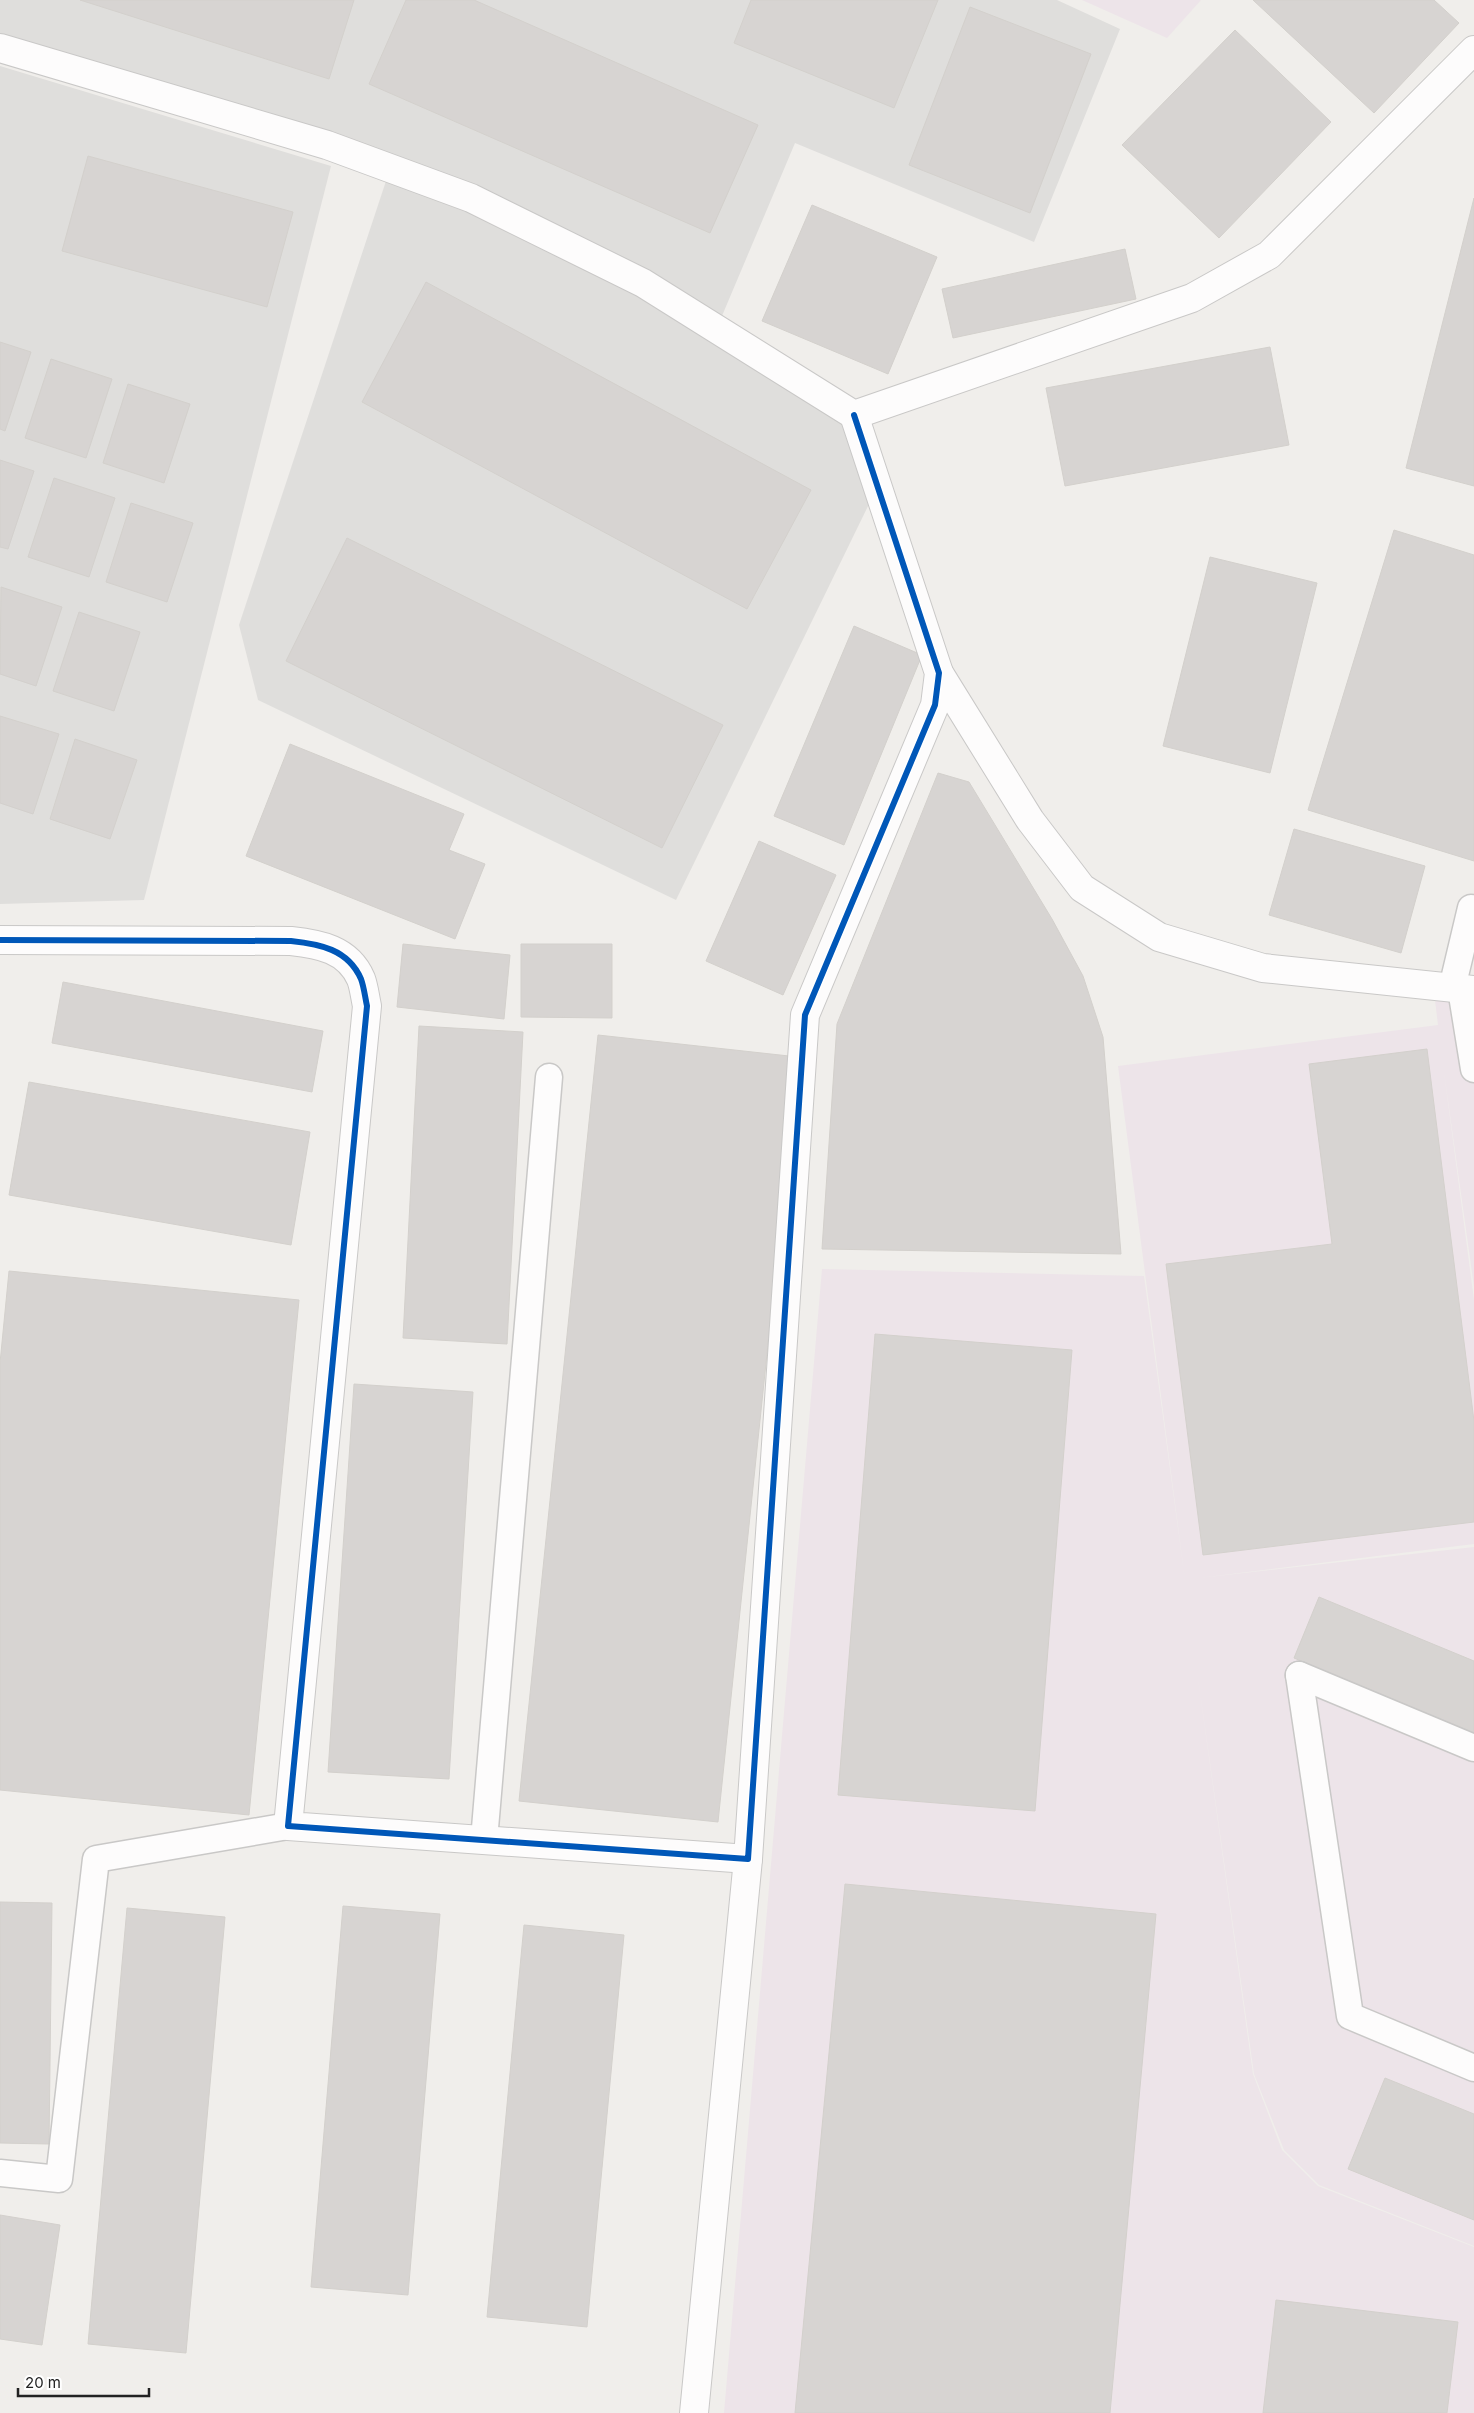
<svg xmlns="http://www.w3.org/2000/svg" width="1474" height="2413" font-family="Inter,sans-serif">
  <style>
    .residential { fill: #dfdedc }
    .industrial { fill: #ede4e9 }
    .building { fill: #d7d4d2; stroke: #d3d0cc }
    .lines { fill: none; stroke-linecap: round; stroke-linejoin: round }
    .service-casing { stroke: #c9c8c7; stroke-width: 29 }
    .minor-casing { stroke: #c9c8c7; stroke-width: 30 }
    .service { stroke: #fdfcfc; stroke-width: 26 }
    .minor { stroke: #fdfcfc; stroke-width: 28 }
    .cycleway-casing { stroke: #fff; stroke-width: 9 }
    .cycleway { stroke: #0057b8; stroke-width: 6 }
  </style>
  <rect width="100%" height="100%" fill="#f0eeeb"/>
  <!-- residential -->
  <g class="residential">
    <polygon points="0,0 1057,0 1120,29 1034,242 795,143 719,323 648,278 0,36"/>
    <polygon points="0,66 331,166 144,900 0,904"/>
    <polygon points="386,181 470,212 643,293 847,420 870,502 676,900 258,700 239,625"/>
  </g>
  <!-- industrial -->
  <g class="industrial">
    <polygon points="1082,0 1201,0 1167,38"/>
    <polygon points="1434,992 1474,996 1474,1287 1444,1072 1474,1300 1474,1544 1199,1578 1474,1547 1474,2246 1319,2185 1284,2150 1254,2074 1197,1671 1253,2074 1282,2150 1318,2186 1474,2247 1474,2413 724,2413 822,1269 1144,1276 1185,1580 1118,1066 1438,1025"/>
  </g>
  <!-- building -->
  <g class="building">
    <polygon points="80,0 354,0 329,79"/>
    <polygon points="406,0 474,0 758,125 710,233 369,84"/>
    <polygon points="751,0 938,0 894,108 734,43"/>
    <polygon points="1253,0 1434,0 1459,23 1374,113"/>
    <polygon points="970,7 1091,54 1030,213 909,165"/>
    <polygon points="1235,30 1331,122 1219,238 1122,145"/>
    <polygon points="88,156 293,212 267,307 62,251"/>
    <polygon points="1474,198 1474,486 1406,468"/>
    <polygon points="812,205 937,257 888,374 762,321"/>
    <polygon points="1125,249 1136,299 953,338 942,289"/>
    <polygon points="426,282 811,490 747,609 362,402"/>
    <polygon points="0,342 31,352 5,431 0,429"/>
    <polygon points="1270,347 1289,445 1065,486 1046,388"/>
    <polygon points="51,359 112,379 86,458 25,438"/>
    <polygon points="128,384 190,404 164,483 103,463"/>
    <polygon points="0,460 34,471 8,549 0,547"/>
    <polygon points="54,478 115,498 89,577 28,557"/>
    <polygon points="131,503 193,523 167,602 106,582"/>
    <polygon points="1394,530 1474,555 1474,861 1308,810"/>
    <polygon points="347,538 723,725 662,848 286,661"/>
    <polygon points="1210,557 1317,583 1270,773 1163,746"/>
    <polygon points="1,587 62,607 36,686 0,674"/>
    <polygon points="79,612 140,632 114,711 53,691"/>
    <polygon points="854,626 922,655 844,845 774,816"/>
    <polygon points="0,716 59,734 33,814 0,803"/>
    <polygon points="75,739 137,760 110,839 50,819"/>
    <polygon points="290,744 464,814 449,850 485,864 455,939 246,856"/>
    <polygon points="938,773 969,782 1052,919 1083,976 1103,1037 1121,1254 822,1249 837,1024"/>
    <polygon points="1294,829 1425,866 1401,953 1269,915"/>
    <polygon points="759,841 836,875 783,995 706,961"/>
    <polygon points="403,944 510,955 504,1019 397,1007"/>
    <polygon points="521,944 612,944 612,1018 521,1017"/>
    <polygon points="63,982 323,1031 312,1092 52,1043"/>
    <polygon points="419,1026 523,1032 507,1344 403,1338"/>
    <polygon points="598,1035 798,1057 718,1822 519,1801"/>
    <polygon points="1427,1049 1474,1421 1474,1522 1203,1555 1166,1264 1332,1244 1309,1064"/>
    <polygon points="29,1082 310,1132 291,1245 9,1195"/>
    <polygon points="9,1271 299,1300 249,1815 0,1790 0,1363"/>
    <polygon points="875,1334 1072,1350 1035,1811 838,1795"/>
    <polygon points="354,1384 473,1392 449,1779 328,1772"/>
    <polygon points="1319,1597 1474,1661 1474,1733 1294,1658"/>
    <polygon points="845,1884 1156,1914 1110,2413 795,2413"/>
    <polygon points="0,1902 52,1903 49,2144 0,2143"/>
    <polygon points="343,1906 440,1914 408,2295 311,2287"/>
    <polygon points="127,1908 225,1917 186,2353 88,2344"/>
    <polygon points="524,1925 624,1935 587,2327 487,2317"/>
    <polygon points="1385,2078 1474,2114 1474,2220 1348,2169"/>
    <polygon points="0,2215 60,2225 42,2345 0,2339"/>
    <polygon points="1276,2300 1458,2322 1447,2413 1263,2413"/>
  </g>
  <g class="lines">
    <!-- service casing -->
    <g class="service-casing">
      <g id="service">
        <polyline points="1452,988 1471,908 1474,909"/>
        <polyline points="1461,989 1474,1069"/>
        <polyline points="1299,1675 1350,2016 1474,2068"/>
        <polyline points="1299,1675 1474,1748"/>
        <polyline points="484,1840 549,1077"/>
        <polyline points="0,2173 59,2179 96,1859 288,1826"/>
      </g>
    </g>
    <!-- minor casing -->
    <g class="minor-casing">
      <g id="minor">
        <polyline points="0,48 327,145 471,198 643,283 854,415 1192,298 1269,255 1474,50"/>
        <polyline points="939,673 1030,820 1082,888 1159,937 1263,968 1474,990"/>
        <path d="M0 940 291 941C319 944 348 949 361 979 364 987 365 997 367 1006L288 1826 748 1859 805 1015 935 705 939 673 854 415"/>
        <polyline points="694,2413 748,1859"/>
      </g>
    </g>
    <!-- service -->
    <use href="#service" class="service"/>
    <!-- minor -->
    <use href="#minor" class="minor"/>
    <!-- cycleway casing -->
    <g class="cycleway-casing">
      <path id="cycleway" d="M0 940 291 941C319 944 348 949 361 979 364 987 365 997 367 1006L288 1826 748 1859 805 1015 935 705 939 673 854 415"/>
    </g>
    <!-- cycleway -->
    <use href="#cycleway" class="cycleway"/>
  </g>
  <!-- scale -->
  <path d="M18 2388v8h131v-8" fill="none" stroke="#222222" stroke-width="2.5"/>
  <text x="25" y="2388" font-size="15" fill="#222222" stroke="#ffffff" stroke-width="4" paint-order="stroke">20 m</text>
</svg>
